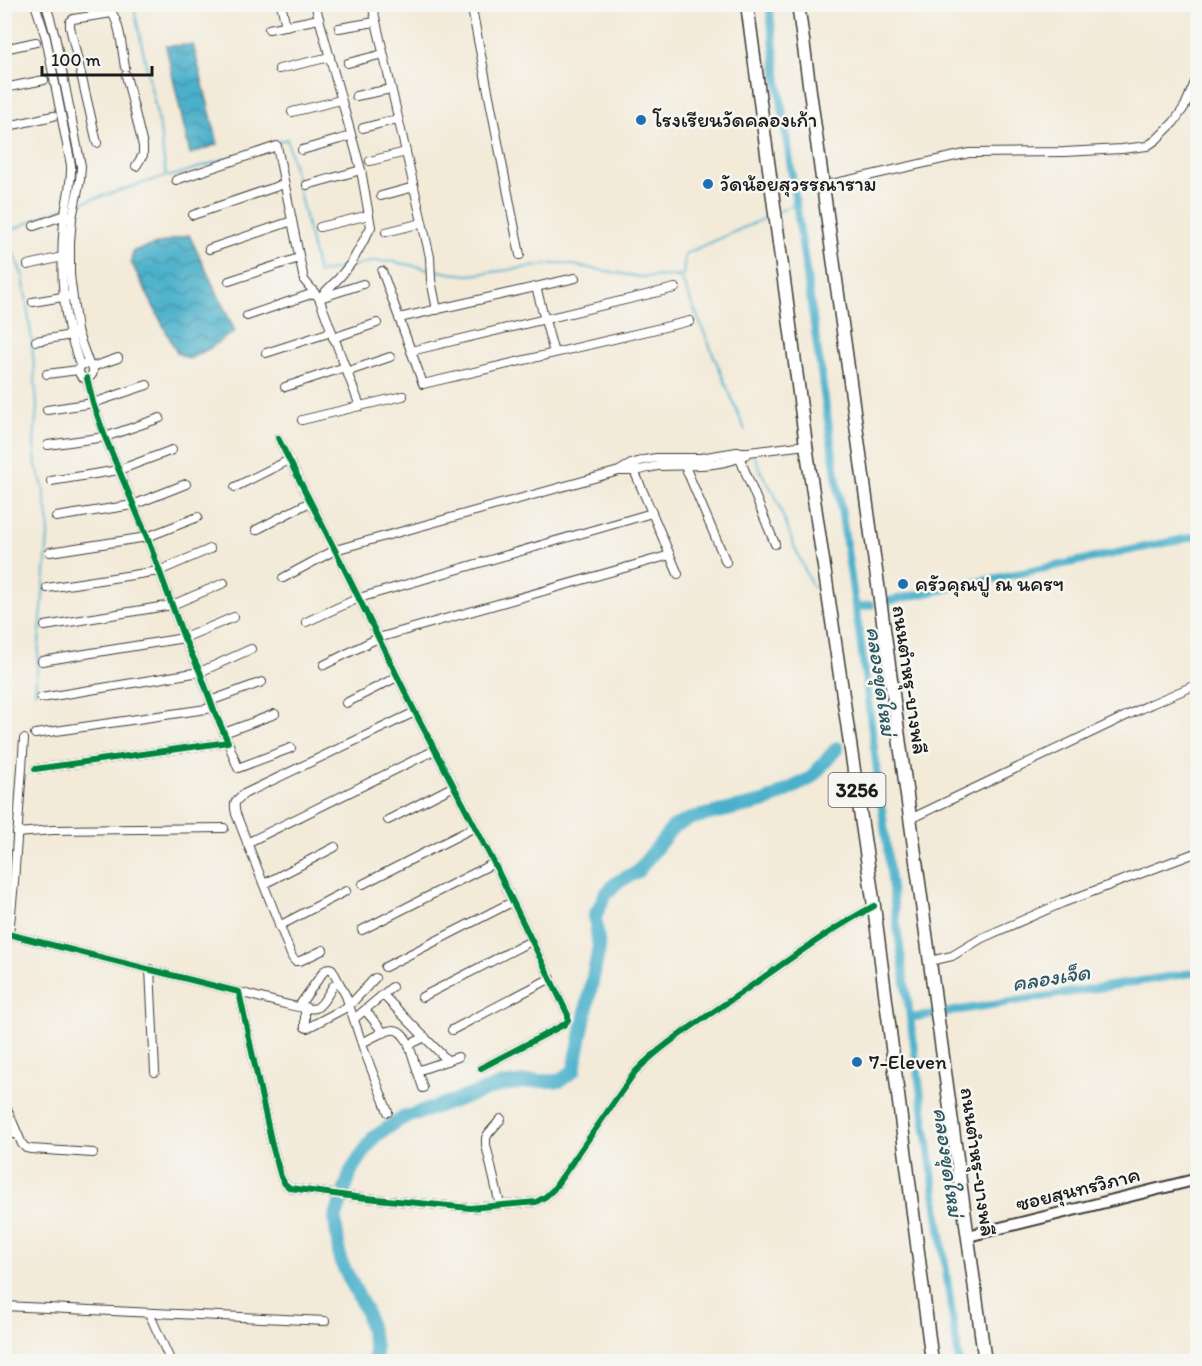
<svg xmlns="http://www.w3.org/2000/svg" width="1202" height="1366" font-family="Itim,'Playpen Sans Thai',sans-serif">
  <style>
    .water { fill: url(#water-waves); stroke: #346674; stroke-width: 1.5 }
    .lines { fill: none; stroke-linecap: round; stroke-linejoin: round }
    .stream { stroke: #4cb1cb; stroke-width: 2 }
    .canal { stroke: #4cb1cb; stroke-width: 8 }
    .river { stroke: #4cb1cb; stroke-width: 14 }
    .street-casing { stroke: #3c3b38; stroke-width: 10 }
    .secondary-casing { stroke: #3c3b38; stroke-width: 14 }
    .primary-casing { stroke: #3c3b38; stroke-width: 15 }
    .street { stroke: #fff; stroke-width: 8 }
    .secondary { stroke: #fff; stroke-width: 10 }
    .primary { stroke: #fff; stroke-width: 12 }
    .cycleway-casing { stroke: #f6f6f2; stroke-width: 10 }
    .cycleway { stroke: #00873e; stroke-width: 6 }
    .poi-dot { fill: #1f6fb2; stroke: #f6f6f2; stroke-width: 2 }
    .labels { text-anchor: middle; stroke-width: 5; stroke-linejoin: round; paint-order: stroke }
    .shield { fill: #f6f6f2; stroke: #5d5d5c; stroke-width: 1.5 }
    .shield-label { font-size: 20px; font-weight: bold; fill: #1c1c1c }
    .poi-label { font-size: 21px; fill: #1c1c1c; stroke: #f6f6f2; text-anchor: start }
    .street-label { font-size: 21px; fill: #1c1c1c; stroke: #f6f6f2 }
    .water-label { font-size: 22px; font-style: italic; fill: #2f5862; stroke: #f6f6f2 }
  </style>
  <defs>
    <pattern id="water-waves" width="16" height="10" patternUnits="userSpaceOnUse" patternTransform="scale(1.5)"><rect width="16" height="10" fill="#4cb1cb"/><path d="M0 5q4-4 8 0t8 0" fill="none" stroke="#3e8fa4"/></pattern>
  </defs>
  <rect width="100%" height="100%" fill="#f6f6f2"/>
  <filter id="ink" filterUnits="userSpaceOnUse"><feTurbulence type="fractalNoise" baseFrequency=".0167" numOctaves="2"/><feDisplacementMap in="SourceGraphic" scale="12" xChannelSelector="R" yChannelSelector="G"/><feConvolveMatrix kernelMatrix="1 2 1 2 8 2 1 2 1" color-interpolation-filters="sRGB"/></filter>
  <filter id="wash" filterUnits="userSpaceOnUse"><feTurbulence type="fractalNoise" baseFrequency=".008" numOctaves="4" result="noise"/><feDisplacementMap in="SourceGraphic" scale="24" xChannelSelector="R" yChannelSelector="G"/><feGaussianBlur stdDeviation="1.35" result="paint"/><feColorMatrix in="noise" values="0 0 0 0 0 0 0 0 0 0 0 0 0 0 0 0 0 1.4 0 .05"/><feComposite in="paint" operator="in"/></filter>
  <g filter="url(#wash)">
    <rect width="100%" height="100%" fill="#f3ead8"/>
    <!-- water -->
    <g class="water">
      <polygon points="193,45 218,144 190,154 166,46"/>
      <polygon points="189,235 235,331 208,349 189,359 177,353 131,262 133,251"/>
    </g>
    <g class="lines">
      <!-- stream -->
      <g class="stream">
        <polyline points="133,4 160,129 166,176 172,176 260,148"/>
        <polyline points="274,143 287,139 318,273 343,268"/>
        <polyline points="77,204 166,176"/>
        <polyline points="780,211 796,204"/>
        <polyline points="352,266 376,261 395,262 449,273 469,275 561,263 639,277 683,276 685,254 772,215"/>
        <polyline points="677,278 682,280 745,430"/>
        <polyline points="755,457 761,472 775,495 794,546 813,588"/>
        <polyline points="35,692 49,524 43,486 36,465 34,443 37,406 32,342 23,276 7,239 7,232 63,208"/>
      </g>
      <!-- canal -->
      <g class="canal">
        <polyline points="769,4 777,73 861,645 896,919 959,1362"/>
        <polyline points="888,601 1198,536"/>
        <polyline points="855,608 871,605"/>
        <polyline points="910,1018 1198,972"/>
      </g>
      <!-- river -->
      <polyline class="river" points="375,1362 375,1347 366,1311 340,1260 335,1219 351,1171 374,1137 403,1118 501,1085 534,1081 560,1081 574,1070 599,948 595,916 605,895 616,883 638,871 673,827 692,818 767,801 811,778 837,748"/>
    </g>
  </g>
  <g filter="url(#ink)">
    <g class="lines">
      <!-- street casing -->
      <g class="street-casing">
        <g id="street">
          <path d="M35 4 46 38 71 165C72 184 66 202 64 220 61 257 61 294 69 330 72 342 77 354 80 366"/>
          <polyline points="46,4 55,36 81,166 80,180 72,218 70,242 70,275 77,331 89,364"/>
          <polyline points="281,4 286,26"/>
          <polyline points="315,4 361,170 371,227 352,262 339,278 319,298"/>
          <polyline points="372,4 430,257 431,280 437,310"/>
          <polyline points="471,4 520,255"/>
          <polyline points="4,5 5,4"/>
          <polyline points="339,28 375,22"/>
          <polyline points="269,29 319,19"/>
          <polyline points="4,49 36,42"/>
          <polyline points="348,63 383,54"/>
          <polyline points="279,69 330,57"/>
          <polyline points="126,75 143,146 143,155 136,166"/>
          <polyline points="4,88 44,80"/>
          <polyline points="356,96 391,89"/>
          <polyline points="292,112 341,100"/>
          <polyline points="4,127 53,116"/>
          <polyline points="363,128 398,119"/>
          <path d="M97 143 70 27V22L73 19 112 13C121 26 122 52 125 67"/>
          <polyline points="302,150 351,136"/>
          <polyline points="370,161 406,152"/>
          <polyline points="4,179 7,190"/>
          <polyline points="176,180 277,146 304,280 319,298 360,406 302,420"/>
          <polyline points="307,185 361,170"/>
          <polyline points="823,186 969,153 1064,152 1122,149 1147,146 1156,140 1174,122 1185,106 1198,75"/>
          <polyline points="381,196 414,187"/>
          <polyline points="193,215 284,184"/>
          <polyline points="34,226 65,215"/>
          <polyline points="320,227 369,215"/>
          <polyline points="386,232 422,223"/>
          <polyline points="209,249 292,221"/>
          <polyline points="28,265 62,257 66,258"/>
          <polyline points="382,271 423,384 690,321"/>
          <polyline points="229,281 299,258"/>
          <polyline points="536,287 554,353"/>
          <polyline points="320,298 363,284"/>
          <polyline points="33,302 68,296"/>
          <polyline points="247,316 314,293"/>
          <polyline points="399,318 575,278"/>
          <polyline points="333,338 377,323"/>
          <polyline points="36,341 71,335"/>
          <polyline points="411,351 675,288"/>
          <polyline points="266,353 331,332"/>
          <circle cx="86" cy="371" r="7"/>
          <polyline points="92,367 118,358"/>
          <polyline points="346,372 390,357"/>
          <polyline points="47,374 78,370"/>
          <polyline points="285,387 345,367"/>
          <polyline points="360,406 403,396"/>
          <polyline points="47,410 93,403 147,385"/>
          <polyline points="278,438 335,550 415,712 494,863 568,1015 568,1020 565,1024 481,1068"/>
          <polyline points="48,445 105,437 160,418"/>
          <polyline points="738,454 775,544"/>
          <polyline points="684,464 726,562"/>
          <polyline points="633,468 678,574"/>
          <path d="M620 471C625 471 630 471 634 471 642 470 650 467 658 466 688 464 719 469 747 454"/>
          <polyline points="51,481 119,470 172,450"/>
          <polyline points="235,487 289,460"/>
          <polyline points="56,517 133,505 186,484"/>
          <polyline points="256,530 310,502"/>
          <polyline points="50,552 147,537 198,517"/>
          <polyline points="283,578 335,550 619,471 631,464 644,460 656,458 700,458 737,452 749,452 806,445"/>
          <polyline points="47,588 159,571 210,549"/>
          <polyline points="306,622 359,598 652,513"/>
          <polyline points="45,626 172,605 224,583"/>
          <polyline points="42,661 184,638 234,617"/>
          <polyline points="324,665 378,638 670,555"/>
          <polyline points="41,698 200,672 251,649"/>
          <polyline points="210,701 262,682"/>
          <polyline points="346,703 397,677"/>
          <polyline points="224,733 275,714"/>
          <polyline points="35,734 213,708"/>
          <polyline points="228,742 238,768 291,748"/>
          <polyline points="35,769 228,742 213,708 200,672 184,638 147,537 105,437 93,403 87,378"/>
          <polyline points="910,819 1151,704 1198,684"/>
          <polyline points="388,820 454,786"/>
          <polyline points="17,833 53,830 224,828"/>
          <polyline points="247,843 435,750"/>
          <polyline points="264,884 335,847"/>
          <polyline points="363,884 475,827"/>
          <polyline points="279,926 346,891"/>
          <polyline points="362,930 494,863"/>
          <path d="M4 933 239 992 272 1145 281 1177 285 1184 290 1188 356 1197 470 1208 536 1202 545 1197 553 1190 635 1072C664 1042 701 1021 735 997 781 966 825 932 874 906"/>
          <polyline points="9,934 14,882 24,739"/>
          <path d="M323 950 300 961H295L292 957 236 814C233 802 235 801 244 794L415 712"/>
          <polyline points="930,961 952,956 982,938 1062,903 1198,852"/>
          <polyline points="385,967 512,902"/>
          <polyline points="150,969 155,1072"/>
          <path d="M239 992C251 995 308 1012 316 1008 322 1006 330 991 333 986"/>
          <polyline points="383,995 448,1061"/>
          <polyline points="422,997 531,941"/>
          <polyline points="299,1006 324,971 329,968 332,969 346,996 364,1050 388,1112"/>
          <polyline points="305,1007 305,1027 307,1028 349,1006 375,978"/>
          <polyline points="365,1010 384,1033"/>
          <polyline points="354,1019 392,987"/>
          <polyline points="452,1030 551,978"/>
          <path d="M362 1043C370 1039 391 1026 398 1031 403 1033 405 1038 408 1042L423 1088"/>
          <polyline points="409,1045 425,1037"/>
          <polyline points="417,1071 458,1057"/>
          <polyline points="4,1102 22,1144 26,1148 31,1149 93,1153"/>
          <polyline points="4,1134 14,1134"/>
          <polyline points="500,1205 486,1145 486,1138 488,1134 501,1119"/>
          <polyline points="4,1306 325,1321"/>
          <polyline points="149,1313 171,1362"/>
        </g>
      </g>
      <!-- secondary casing -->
      <g class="secondary-casing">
        <polyline id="secondary" points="968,1236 1198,1179"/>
      </g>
      <!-- primary casing -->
      <g class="primary-casing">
        <g id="primary">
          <polyline points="747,4 806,445 874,906 932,1362"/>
          <polyline points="798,4 985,1362"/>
        </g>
      </g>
      <!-- street -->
      <use href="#street" class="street"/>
      <!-- secondary -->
      <use href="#secondary" class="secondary"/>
      <!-- primary -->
      <use href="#primary" class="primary"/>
      <!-- cycleway casing -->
      <g class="cycleway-casing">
        <g id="cycleway">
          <polyline points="278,438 335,550 415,712 494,863 568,1015 568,1020 565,1024 481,1068"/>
          <polyline points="35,769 228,742 213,708 200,672 184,638 147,537 105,437 93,403 87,378"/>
          <path d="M4 933 239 992 272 1145 281 1177 285 1184 290 1188 356 1197 470 1208 536 1202 545 1197 553 1190 635 1072C664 1042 701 1021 735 997 781 966 825 932 874 906"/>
        </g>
      </g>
      <!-- cycleway -->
      <use href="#cycleway" class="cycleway"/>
    </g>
  </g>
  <!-- markers -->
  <g class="poi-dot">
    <circle cx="641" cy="120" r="6"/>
    <circle cx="708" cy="184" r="6"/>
    <circle cx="903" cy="584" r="6"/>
    <circle cx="857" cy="1062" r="6"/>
  </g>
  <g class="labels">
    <!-- shield labels -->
    <rect class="shield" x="828.5" y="773" width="57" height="34" rx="4.5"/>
    <g class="shield-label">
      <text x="857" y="797">3256</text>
    </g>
    <!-- poi labels -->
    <g class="poi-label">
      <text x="653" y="127">โรงเรียนวัดคลองเก้า</text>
      <text x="720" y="191">วัดน้อยสุวรรณาราม</text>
      <text x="915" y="591">ครัวคุณปู ณ นครฯ</text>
      <text x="869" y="1069">7-Eleven</text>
    </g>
    <!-- street labels -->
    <g class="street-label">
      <text transform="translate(910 680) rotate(82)" y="7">ถนนตำหรุ-บางพลี</text>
      <text transform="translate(978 1162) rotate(82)" y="7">ถนนตำหรุ-บางพลี</text>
      <text transform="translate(1078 1189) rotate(-14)" y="7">ซอยสุนทรวิภาค</text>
    </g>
    <!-- water labels -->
    <g class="water-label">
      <text transform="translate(882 681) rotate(82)" y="8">คลองขุดใหม่</text>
      <text transform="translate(1051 977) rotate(-9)" y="8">คลองเจ็ด</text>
      <text transform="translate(949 1162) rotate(82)" y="8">คลองขุดใหม่</text>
    </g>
  </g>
  <!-- margin -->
  <rect width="1202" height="1366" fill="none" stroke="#f6f6f2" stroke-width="24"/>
  <!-- scale -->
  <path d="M42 66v9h110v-9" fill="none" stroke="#1c1c1c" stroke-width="3"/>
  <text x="51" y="66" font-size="18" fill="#1c1c1c" stroke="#f6f6f2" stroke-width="4.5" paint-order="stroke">100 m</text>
</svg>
